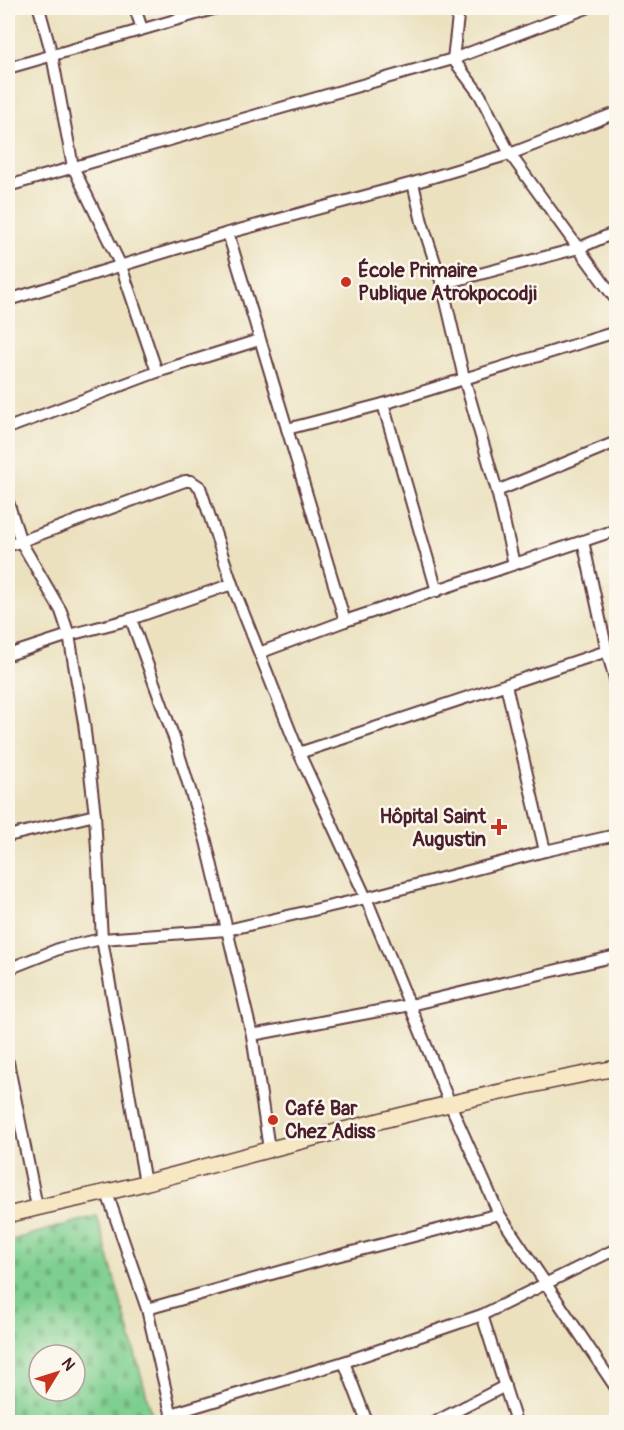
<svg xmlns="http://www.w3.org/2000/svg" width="624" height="1430" font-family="Pangolin,sans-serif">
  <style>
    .cemetery { fill: url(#cemetery-stones); stroke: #64775d; stroke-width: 1.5; fill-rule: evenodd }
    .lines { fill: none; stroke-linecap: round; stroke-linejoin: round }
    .minor-casing { stroke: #623c41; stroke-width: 14 }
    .secondary-casing { stroke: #623c41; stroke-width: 18 }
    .minor { stroke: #fff; stroke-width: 10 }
    .secondary { stroke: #f7e8c3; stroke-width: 15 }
    .poi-dot { fill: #c8321e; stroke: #fbf7ec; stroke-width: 2 }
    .labels { text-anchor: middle; stroke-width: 5; stroke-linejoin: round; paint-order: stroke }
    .poi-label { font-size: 20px; font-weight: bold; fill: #4a1f2b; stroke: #fbf7ec; text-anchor: start }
  </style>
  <defs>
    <pattern id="cemetery-stones" width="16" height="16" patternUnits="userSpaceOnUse" patternTransform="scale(1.5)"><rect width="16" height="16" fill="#7ecf8f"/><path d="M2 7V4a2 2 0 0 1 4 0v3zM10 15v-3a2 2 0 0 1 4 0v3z" fill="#6eb17c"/></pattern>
  </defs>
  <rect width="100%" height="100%" fill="#fbf7ec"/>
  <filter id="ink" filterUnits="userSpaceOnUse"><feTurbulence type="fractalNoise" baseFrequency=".0167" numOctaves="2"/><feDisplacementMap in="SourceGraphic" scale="12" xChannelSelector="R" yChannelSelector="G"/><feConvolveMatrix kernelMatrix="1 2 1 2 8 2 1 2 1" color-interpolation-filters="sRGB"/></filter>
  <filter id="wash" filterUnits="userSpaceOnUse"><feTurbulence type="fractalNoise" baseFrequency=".008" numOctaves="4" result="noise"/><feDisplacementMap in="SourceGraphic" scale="24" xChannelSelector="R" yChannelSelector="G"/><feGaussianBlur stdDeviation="1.35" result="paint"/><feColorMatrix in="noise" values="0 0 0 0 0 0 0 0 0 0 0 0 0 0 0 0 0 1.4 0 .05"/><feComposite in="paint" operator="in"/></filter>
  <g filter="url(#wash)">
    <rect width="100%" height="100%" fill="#ebe1bf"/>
    <!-- cemetery -->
    <path class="cemetery" d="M97 1216 154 1422H8V1241ZM39 1355H75V1391H39Z"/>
  </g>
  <g filter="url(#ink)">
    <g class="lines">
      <!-- minor casing -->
      <g class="minor-casing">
        <g id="minor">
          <polyline points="39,8 52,55 73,167 121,266 157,372"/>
          <polyline points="135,8 142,29"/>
          <polyline points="459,8 453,59 480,95 510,154 616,300"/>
          <polyline points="8,68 217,8"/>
          <polyline points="413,183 422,222 442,284 464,378 497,491 514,564"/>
          <polyline points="8,186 453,59 587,8"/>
          <polyline points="228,233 345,621"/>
          <polyline points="442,284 579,248 616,232"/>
          <polyline points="8,300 228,233 413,183 510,154 616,113"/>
          <polyline points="383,404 437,591"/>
          <polyline points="8,428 157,372 259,340"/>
          <polyline points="287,429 383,404 616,332"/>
          <polyline points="497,491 616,442"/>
          <polyline points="8,502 21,542 61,611 69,635 84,723 95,815 102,939 145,1183"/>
          <polyline points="583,541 607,651 616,683"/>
          <polyline points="8,546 185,481 191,481 200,487 232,584 299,753 366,898 450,1104 499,1214 616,1388"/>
          <polyline points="131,619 174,738 206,841 252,1035 269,1149"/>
          <polyline points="259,653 345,621 616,530"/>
          <polyline points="8,655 69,635 131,619 232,584"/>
          <polyline points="506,685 545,851"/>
          <polyline points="299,753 616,648"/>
          <polyline points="8,836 95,815"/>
          <polyline points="8,969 61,948 102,939 227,930 366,898 545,851 616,835"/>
          <polyline points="252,1035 410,1005 616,956"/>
          <polyline points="8,1062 37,1207"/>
          <polyline points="107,1193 147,1309 173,1422"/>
          <polyline points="147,1309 325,1259 499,1214"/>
          <polyline points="482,1315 516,1422"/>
          <polyline points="344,1362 367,1422"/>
          <polyline points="171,1414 344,1362 482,1315 616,1249"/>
          <polyline points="435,1422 505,1386"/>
        </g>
      </g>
      <!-- secondary casing -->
      <g class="secondary-casing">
        <path id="secondary" d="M8 1215C53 1203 99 1195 144 1183 301 1141 457 1098 616 1068"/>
      </g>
      <!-- minor -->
      <use href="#minor" class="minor"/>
      <!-- secondary -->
      <use href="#secondary" class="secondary"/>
    </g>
  </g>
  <!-- markers -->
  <g class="poi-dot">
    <circle cx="346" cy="282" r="6"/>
    <path d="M496 818h6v6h6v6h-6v6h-6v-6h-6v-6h6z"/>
    <circle cx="273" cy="1120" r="6"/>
  </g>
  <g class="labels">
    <!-- poi labels -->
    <g class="poi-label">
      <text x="358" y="277">École Primaire<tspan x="358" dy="23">Publique Atrokpocodji</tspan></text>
      <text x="486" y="823" text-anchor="end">Hôpital Saint<tspan x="486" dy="23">Augustin</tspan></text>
      <text x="285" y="1115">Café Bar<tspan x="285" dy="23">Chez Adiss</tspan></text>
    </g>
  </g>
  <!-- margin -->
  <rect width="624" height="1430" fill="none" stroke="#fbf7ec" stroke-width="30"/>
  <!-- north arrow -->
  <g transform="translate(57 1373) rotate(52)"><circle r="28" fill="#fbf7ec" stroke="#b4a19f" stroke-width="1.5"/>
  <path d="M0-4.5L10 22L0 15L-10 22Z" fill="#c8321e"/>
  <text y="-9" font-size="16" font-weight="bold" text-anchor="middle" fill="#4a1f2b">N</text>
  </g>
</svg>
